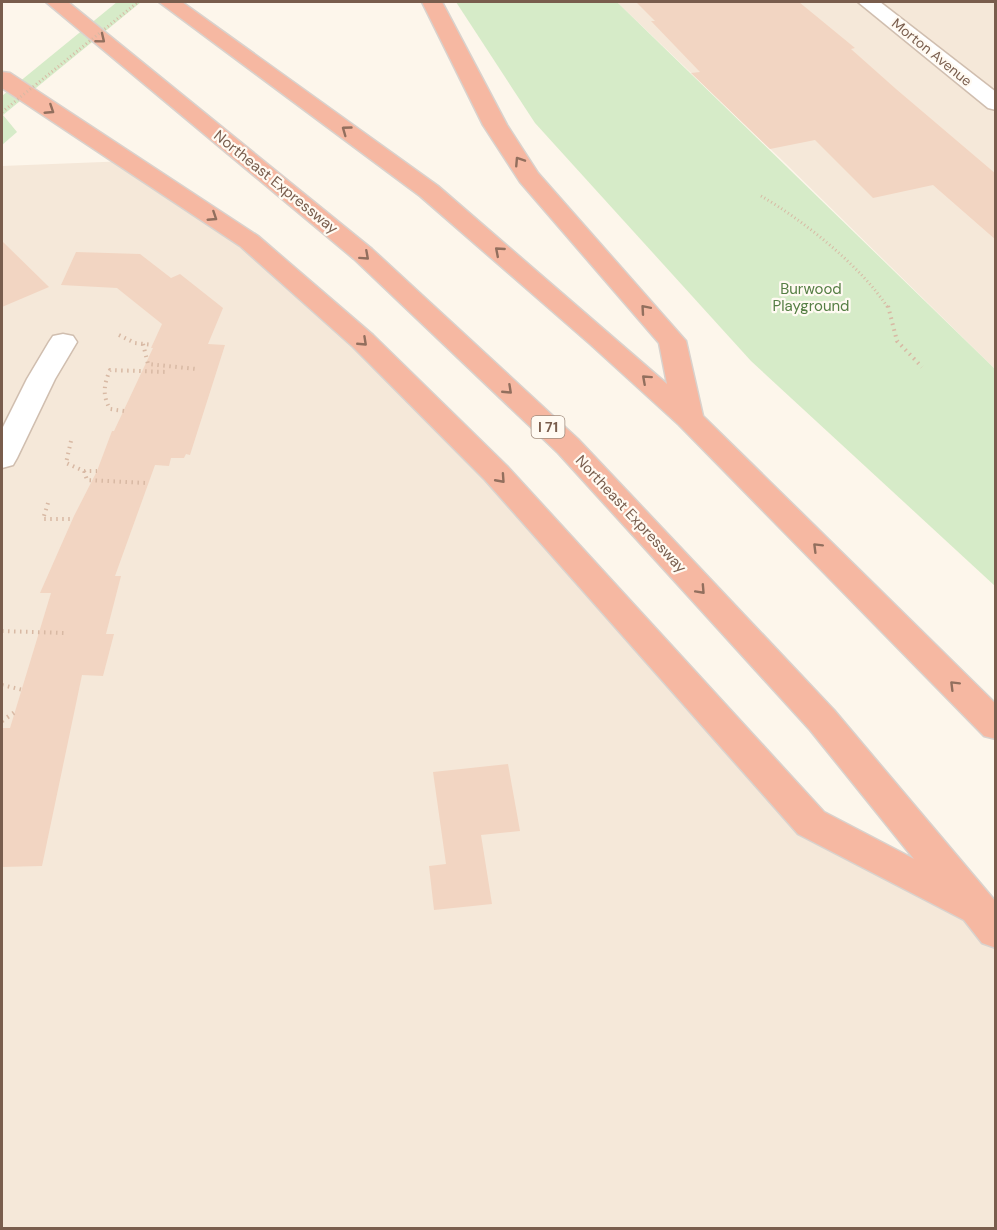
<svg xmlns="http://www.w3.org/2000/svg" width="997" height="1230" font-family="'DM Sans',sans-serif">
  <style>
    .residential { fill: #f5e8d9 }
    .green { fill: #d6ebc8 }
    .building { fill: #f2d5c2 }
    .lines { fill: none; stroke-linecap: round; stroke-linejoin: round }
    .street-casing { stroke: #d0beaf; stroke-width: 3 }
    .highway-casing { stroke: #d9d2cd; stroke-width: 3 }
    .path-far2 { stroke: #d8b9a4; stroke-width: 3; stroke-dasharray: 1 3; stroke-linecap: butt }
    .path-far1 { stroke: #d8b9a4; stroke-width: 4; stroke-dasharray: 1.5 4.5; stroke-linecap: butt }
    .path { stroke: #d8b9a4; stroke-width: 4.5; stroke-dasharray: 1.5 5; stroke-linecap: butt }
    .street { fill: #fff; fill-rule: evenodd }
    .highway { fill: #f6b8a2; fill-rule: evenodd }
    .path-bridge { stroke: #d8b9a4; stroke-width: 3; stroke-dasharray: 1 3; stroke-linecap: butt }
    .oneway { stroke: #926f5e }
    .labels { text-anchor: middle; stroke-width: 4.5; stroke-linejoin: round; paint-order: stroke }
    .far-street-label { font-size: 14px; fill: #795d4d; stroke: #fffaf2 }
    .shield { fill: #fffaf2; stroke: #a18c7e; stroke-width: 1.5 }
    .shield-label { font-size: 14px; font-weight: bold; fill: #795d4d }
    .street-label { font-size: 15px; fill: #795d4d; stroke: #fffaf2 }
    .park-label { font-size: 15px; fill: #557e44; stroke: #fffaf2 }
  </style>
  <rect width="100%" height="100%" fill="#fdf6eb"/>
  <!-- residential -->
  <g class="residential">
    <polygon points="617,2 995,2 995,369 785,163"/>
    <polygon points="128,161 249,241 363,341 811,823 996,931 995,1228 2,1228 2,166"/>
  </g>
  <!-- green -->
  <g class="green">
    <polygon points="117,2 141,2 3,115 17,132 2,145 2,96"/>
    <polygon points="456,2 617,2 995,369 995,586 751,361 535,123"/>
  </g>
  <!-- building -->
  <g class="building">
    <polygon points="636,2 799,2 855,48 851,49 896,89 996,174 996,240 933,185 873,198 815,140 770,149 691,73 700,72 651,21 655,21"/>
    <polygon points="2,241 49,287 2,307"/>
    <polygon points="76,252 140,254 171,278 180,274 223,308 208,344 225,345 190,455 186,454 184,458 171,458 169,466 155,465 115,576 121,576 106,634 114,634 103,676 82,675 42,866 2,867 2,728 10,728 51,593 40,593 74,516 97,471 112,431 114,431 153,348 151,348 162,324 117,288 61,285"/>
    <polygon points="508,764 520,831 481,835 492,904 434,910 429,866 446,864 433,772"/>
  </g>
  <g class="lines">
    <!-- street casing -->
    <g class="street-casing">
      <g id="street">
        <polygon points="858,2 880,2 996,92 996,110 988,108"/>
        <polygon points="63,334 73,336 77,342 55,379 17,458 13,465 2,468 2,429 27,379 49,342 53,336"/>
      </g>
    </g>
    <!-- highway casing -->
    <g class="highway-casing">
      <g id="highway">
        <polygon points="46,2 68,2 372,249 578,439 834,710 996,902 996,948 982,943 964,920 798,834 485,480 353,347 240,246 2,88 2,72 10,73 258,236 373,335 507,466 824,812 914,859 810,730 558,453 354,259"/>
        <polygon points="159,2 182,2 438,186 667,384 659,343 520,182 483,125 422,2 442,2 507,125 538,173 686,341 703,416 996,704 996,739 984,736 679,425 590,344 420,196"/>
      </g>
    </g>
    <!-- path-far2 -->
    <path class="path-far2" d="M761 196C803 220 862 267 888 308"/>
    <!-- path-far1 -->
    <g class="path-far1">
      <polyline points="888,306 897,341 922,367"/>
      <polyline points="119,335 135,343 153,345"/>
      <polyline points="143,344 148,364 196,369"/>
      <path d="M124 411 110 409C102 395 104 384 110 370L167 372"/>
      <polyline points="71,441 66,463 84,471 97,471"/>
      <polyline points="84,471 87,480 146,483"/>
      <polyline points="48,503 43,519 72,519"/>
      <polyline points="2,631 64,633"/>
      <polyline points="2,685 23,690"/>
    </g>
    <!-- path -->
    <polyline class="path" points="2,721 15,712"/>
    <!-- street -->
    <use href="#street" class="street"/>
    <!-- highway -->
    <use href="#highway" class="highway"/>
    <!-- path-bridge -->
    <polyline class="path-bridge" points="2,112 138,2"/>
  </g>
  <!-- one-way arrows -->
  <defs><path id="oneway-chevron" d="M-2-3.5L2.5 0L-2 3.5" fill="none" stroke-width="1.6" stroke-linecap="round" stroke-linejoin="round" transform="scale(1.5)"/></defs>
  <g class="oneway">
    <use href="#oneway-chevron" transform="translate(101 39) rotate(39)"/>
    <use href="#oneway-chevron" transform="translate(50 110) rotate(33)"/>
    <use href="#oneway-chevron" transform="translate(346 130) rotate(-144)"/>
    <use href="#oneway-chevron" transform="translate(519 161) rotate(-123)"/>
    <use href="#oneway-chevron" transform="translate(213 217) rotate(33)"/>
    <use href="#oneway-chevron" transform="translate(499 251) rotate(-139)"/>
    <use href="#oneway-chevron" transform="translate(365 256) rotate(42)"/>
    <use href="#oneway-chevron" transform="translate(645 309) rotate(-131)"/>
    <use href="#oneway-chevron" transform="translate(363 342) rotate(43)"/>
    <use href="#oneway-chevron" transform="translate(646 379) rotate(-138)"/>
    <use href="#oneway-chevron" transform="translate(508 390) rotate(43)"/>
    <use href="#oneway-chevron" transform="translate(501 479) rotate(48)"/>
    <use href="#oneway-chevron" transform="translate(817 547) rotate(-135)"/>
    <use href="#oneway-chevron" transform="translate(701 590) rotate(47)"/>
    <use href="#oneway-chevron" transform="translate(954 685) rotate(-135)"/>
  </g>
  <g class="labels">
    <!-- far-street labels -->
    <g class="far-street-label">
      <text transform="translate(932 52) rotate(39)" y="5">Morton Avenue</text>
    </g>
    <!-- shield labels -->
    <rect class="shield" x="531.5" y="416" width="33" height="22" rx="4.5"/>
    <g class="shield-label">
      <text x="548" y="432">I 71</text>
    </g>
    <!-- street labels -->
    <g class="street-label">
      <text transform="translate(276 182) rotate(39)" y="5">Northeast Expressway</text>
      <text transform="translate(631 514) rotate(47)" y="5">Northeast Expressway</text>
    </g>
    <!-- park labels -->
    <g class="park-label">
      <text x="811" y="294">Burwood<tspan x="811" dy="17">Playground</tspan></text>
    </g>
  </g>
  <!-- border -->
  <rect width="997" height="1230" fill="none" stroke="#795d4d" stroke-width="6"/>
</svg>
